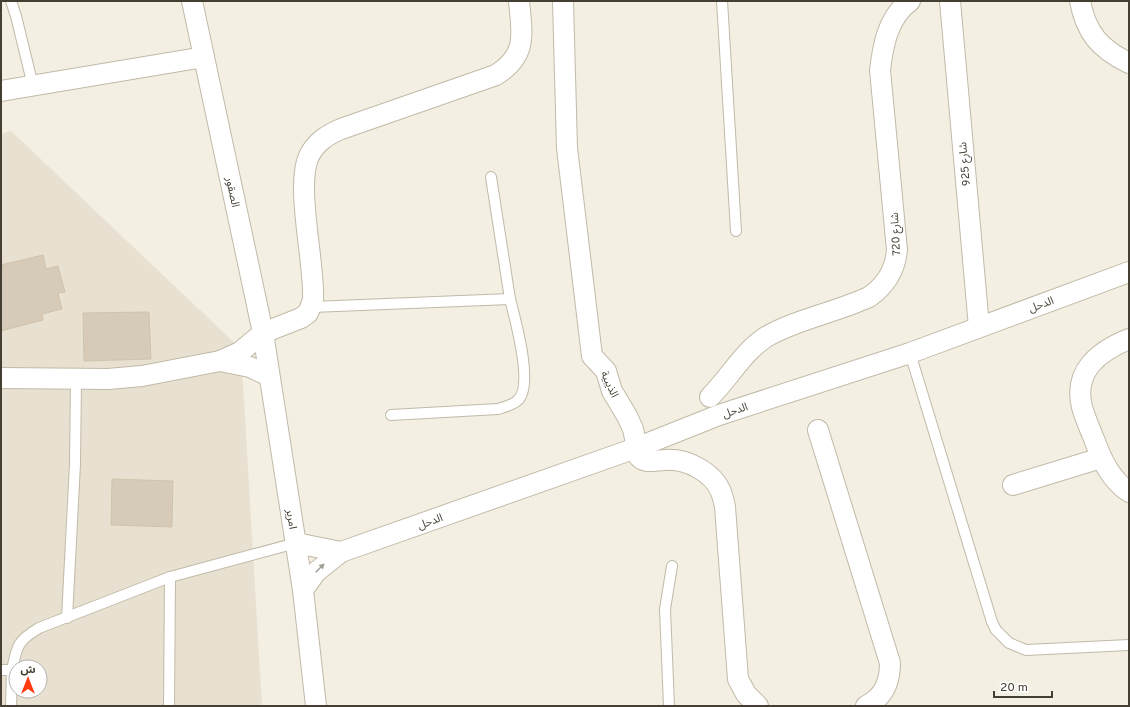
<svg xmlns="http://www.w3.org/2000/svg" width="1130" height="707" font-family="Overpass,'Noto Sans Arabic',sans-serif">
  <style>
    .residential { fill: #e8e1d1; fill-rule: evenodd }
    .building { fill: #d5cbb8; stroke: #d1c3ab }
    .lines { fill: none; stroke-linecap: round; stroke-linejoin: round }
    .service-casing { stroke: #c2baa8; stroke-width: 12 }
    .minor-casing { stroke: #c2baa8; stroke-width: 22 }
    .service { stroke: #fff; stroke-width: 10 }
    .minor { stroke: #fff; stroke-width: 20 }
    .oneway { fill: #a29f99 }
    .labels { text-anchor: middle; stroke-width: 3; stroke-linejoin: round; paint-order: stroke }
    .street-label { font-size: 11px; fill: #453f33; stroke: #fff }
  </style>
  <rect width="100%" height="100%" fill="#f3efe3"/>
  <!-- residential -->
  <path class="residential" d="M11 131 241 349 262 706H1V134ZM16 667H40V691H16Z"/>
  <!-- building -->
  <g class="building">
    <polygon points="43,255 46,269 58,266 65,292 58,293 62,309 42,314 43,320 1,331 1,265"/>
    <polygon points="149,312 151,359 84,361 83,313"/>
    <polygon points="112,479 173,481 172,527 111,525"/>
  </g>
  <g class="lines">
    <!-- service casing -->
    <g class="service-casing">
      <g id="service">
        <polyline points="11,1 16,16 33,86"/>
        <polyline points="722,1 736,231"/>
        <polyline points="491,177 510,299"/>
        <path d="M312 307 510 299C515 319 534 385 518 400 513 405 505 407 498 409L391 415"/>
        <polyline points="910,353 992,622 996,630 1009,643 1026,650 1129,645"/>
        <polyline points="67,618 75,464 76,379"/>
        <polyline points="1,670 12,670 11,706"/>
        <path d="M12 670C17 646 17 641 39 628L170 577 296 543"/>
        <polyline points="169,706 170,577"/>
        <polyline points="669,706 665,609 672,566"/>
      </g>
    </g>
    <!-- minor casing -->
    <g class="minor-casing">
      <g id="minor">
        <polyline points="192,1 263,333 303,590 316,706"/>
        <path d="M563 1 567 148 592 356 606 371 612 391 627 416 633 429 639 457C646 464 655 460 665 460 686 458 713 472 721 492 723 497 724 502 725 507L738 679 746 694 758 706"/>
        <polyline points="950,1 979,327"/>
        <path d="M1080 1C1086 33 1100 49 1129 63"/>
        <polyline points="1,91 204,57"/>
        <path d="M1129 339C1099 351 1073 371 1082 407 1085 418 1090 429 1094 439 1102 460 1110 479 1129 492"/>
        <polyline points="220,361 250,367 269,376"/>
        <path d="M1 378 108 379 142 376 220 361 240 352 263 333 301 318 308 313 313 300C315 263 295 186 309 156 316 142 327 135 341 129L496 75C528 55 522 34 519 1"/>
        <path d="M710 397C729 378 743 352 766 337 797 319 837 312 869 297 886 285 895 271 897 250L880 70C883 45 888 17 910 1"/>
        <path d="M818 430 890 663C890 682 884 697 866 706"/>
        <polyline points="1013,485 1101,458"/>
        <polyline points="296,543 341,552"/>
        <polyline points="303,590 316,572 341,552 636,448 719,415 910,353 1129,272"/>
      </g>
    </g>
    <!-- service -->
    <use href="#service" class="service"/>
    <!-- minor -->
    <use href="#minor" class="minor"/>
  </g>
  <!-- one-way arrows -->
  <defs><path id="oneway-solid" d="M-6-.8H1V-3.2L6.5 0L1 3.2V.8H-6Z"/></defs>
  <use class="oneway" href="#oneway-solid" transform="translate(320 568) rotate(-45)"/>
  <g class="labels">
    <!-- street labels -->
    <g class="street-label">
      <text transform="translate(964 164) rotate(-95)" y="4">شارع 925</text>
      <text transform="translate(233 192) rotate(78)" y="4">الصقور</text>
      <text transform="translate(895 234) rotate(-93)" y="4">شارع 720</text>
      <text transform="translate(1041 304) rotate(-20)" y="4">الدحل</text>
      <text transform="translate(610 384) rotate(66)" y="4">الذيبية</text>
      <text transform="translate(735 410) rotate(-19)" y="4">الدحل</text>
      <text transform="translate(292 519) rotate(81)" y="4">امرير</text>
      <text transform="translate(430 521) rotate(-20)" y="4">الدحل</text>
    </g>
  </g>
  <!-- border -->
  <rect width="1130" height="707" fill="none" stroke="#453f33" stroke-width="4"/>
  <!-- north arrow -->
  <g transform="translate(28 679)"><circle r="19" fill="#ffffff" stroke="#b5b2ad"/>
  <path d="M0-3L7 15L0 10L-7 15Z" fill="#ff3a0f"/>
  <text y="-6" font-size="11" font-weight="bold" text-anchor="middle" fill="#453f33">ش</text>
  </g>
  <!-- scale -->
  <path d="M994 691v6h58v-6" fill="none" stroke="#453f33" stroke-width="2"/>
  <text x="1000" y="691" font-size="12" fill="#453f33" stroke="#ffffff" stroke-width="3" paint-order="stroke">20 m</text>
</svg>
